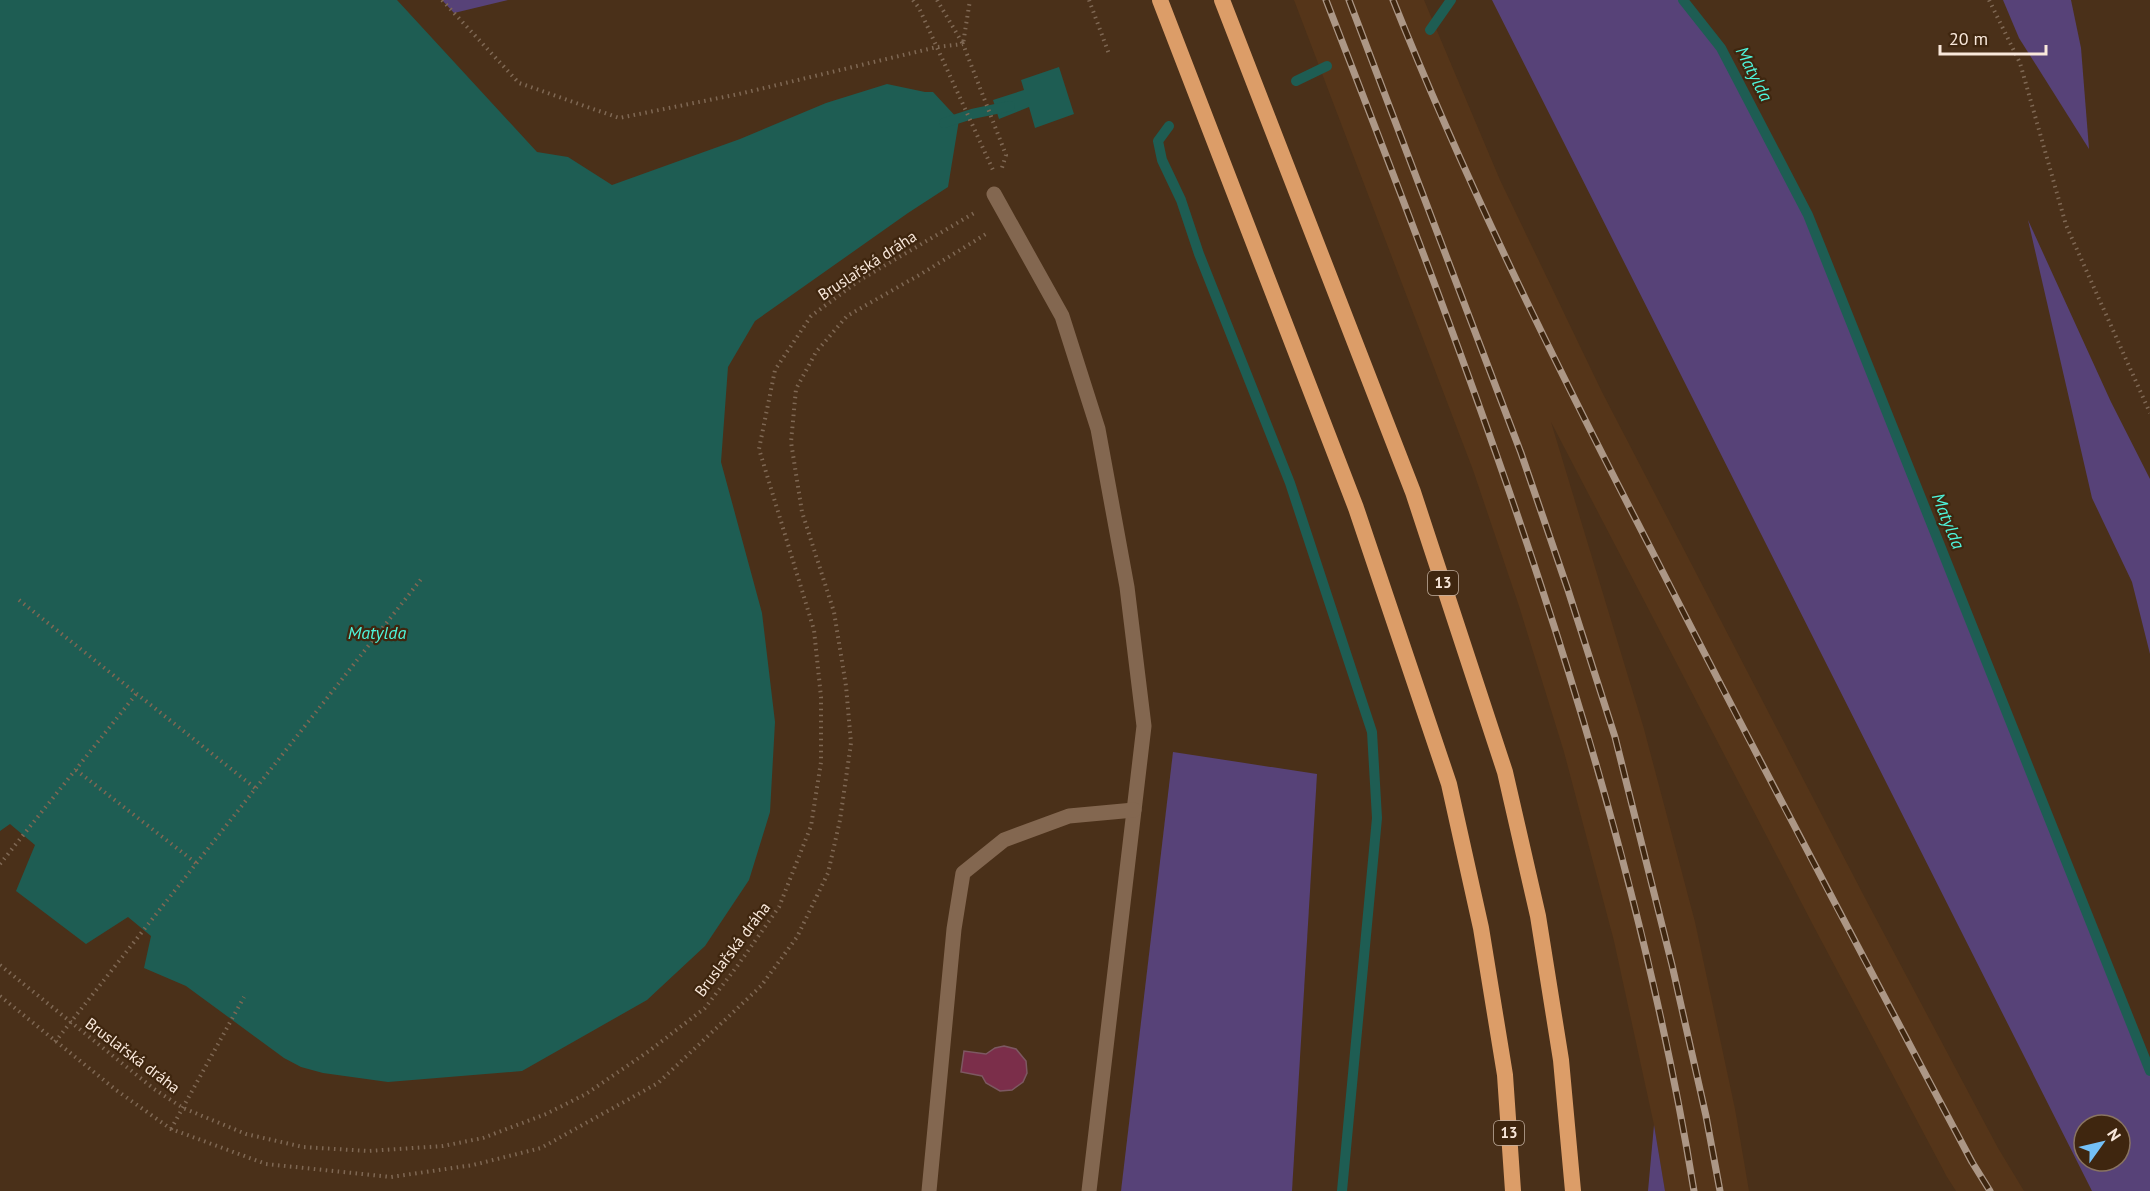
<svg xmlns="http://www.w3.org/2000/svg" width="2150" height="1191" font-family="'PT Sans',sans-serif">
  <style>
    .built { fill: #553519 }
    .green { fill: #574278; fill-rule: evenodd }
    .water { fill: #1e5d53 }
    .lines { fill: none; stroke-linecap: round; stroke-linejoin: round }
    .stream { stroke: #1e5d53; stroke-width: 10 }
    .building { fill: #7b2e4a; stroke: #7d5862; stroke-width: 1.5 }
    .path { stroke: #7f6854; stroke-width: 4; stroke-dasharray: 1.5 4.5; stroke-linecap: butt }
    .service { stroke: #836750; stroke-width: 15 }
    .trunk { stroke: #dc9d68; stroke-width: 16 }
    .rail-casing { stroke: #ac9786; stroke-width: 7 }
    .rail { stroke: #3f260f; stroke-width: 4.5; stroke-dasharray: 14; stroke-linecap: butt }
    .labels { text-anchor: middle; stroke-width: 4.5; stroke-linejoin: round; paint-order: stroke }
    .shield { fill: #3f260f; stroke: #c1ae9e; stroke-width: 1.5 }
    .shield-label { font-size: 15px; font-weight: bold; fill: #f9e8db }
    .street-label { font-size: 16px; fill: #f9e8db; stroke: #3f260f }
    .water-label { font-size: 18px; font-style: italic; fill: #4ef4db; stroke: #3f260f }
  </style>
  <rect width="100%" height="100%" fill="#4a3019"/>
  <!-- built -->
  <polygon class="built" points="1294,0 1424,0 1500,180 1602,392 1865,898 1998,1148 2024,1191 1956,1191 1947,1177 1813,925 1551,422 1644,729 1695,922 1735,1109 1749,1191 1665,1191 1654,1125 1614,941 1564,752 1519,606 1473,470"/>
  <!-- green -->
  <g class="green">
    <polygon points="442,0 508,0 454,13"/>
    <path d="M1492 0H1683L1728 60 1808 215 2146 1061 2150 1062V1191H2092ZM2084 1125H2120V1161H2084Z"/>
    <polygon points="2003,0 2071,0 2081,48 2089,149 2019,38"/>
    <polygon points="2028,220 2111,402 2150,479 2150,654 2132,582 2092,498"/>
    <polygon points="1173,752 1317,774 1292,1191 1121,1191"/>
    <polygon points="1654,1125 1665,1191 1648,1191"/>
  </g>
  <!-- water -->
  <g class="water">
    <polygon points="0,0 397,0 537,152 568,157 612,185 740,139 826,103 887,84 925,92 933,92 959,120 948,187 908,213 755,321 728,367 721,462 762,613 775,722 770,812 749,880 705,946 647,1000 522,1071 388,1082 323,1073 301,1067 284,1058 186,986 144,968 151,936 128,917 86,944 16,891 35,845 10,824 0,831"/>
    <polygon points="1059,67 1074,114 1035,128 1029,107 999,119 993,100 1024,90 1021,80"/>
  </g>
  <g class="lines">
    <!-- stream -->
    <g class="stream">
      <polyline points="1683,0 1721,48 1808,215 2150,1071"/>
      <polyline points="1430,30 1451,0"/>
      <polyline points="1296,81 1327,66"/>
      <polyline points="944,123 972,114 1010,106"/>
      <polyline points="1169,126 1158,141 1162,160 1181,200 1199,254 1290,483 1372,732 1377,818 1342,1191"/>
    </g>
  </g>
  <!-- building -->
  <polygon class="building" points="1004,1046 1016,1049 1026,1061 1027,1073 1023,1082 1012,1090 1000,1091 986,1083 982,1076 961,1072 964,1051 986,1054 995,1048"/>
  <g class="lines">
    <!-- path -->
    <g class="path">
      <polyline points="442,0 519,83 619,118 739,94 937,47 963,44 1006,155 1001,171"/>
      <polyline points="913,0 919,8 993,170"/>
      <polyline points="937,0 963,44 970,0"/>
      <polyline points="1089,0 1109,54"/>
      <polyline points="1989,0 2020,63 2066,225 2150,413"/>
      <polyline points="19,600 255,788"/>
      <polyline points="76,770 196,863"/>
      <polyline points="0,864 137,693"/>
      <polyline points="0,965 154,1089 183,1108 246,1134 303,1147 368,1151 443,1146 483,1138 546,1114 586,1094 649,1051 705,1008 738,965 779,907 811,826 821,762 821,697 814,630 759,449 775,370 811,316 860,280 976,212"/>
      <polyline points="0,996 116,1090 171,1129 266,1164 391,1177 473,1165 541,1148 658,1083 761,986 797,937 828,873 840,820 851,743 846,686 834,612 802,512 791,442 796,389 816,352 847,316 921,274 986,234"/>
      <polyline points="55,1042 422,578"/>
      <polyline points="171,1129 244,997"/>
    </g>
    <!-- service -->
    <g class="service">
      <polyline points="994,194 1062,316 1098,429 1127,587 1144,726 1089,1191"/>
      <polyline points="929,1191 954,929 963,873 1004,840 1069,816 1134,810"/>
    </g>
    <!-- trunk -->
    <g class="trunk">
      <polyline points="1160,0 1356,508 1449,784 1481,928 1505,1075 1513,1191"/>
      <polyline points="1222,0 1413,492 1505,772 1538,916 1561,1060 1573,1191"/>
    </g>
    <!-- rail casing -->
    <g class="rail-casing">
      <g id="rail">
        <path d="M1326 0C1476 387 1627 779 1694 1191"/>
        <polyline points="1349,0 1521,453 1568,590 1615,737 1672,965 1706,1116 1720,1191"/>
        <path d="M1393 0C1468 188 1558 369 1651 549 1756 755 1864 959 1972 1162L1990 1191"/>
      </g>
    </g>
    <!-- rail -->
    <use href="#rail" class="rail"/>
  </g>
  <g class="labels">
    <!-- shield labels -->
    <g class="shield">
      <rect x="1428" y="571" width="30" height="24" rx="4.5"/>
      <rect x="1494" y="1121" width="30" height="24" rx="4.5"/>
    </g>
    <g class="shield-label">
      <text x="1443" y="588">13</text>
      <text x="1509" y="1138">13</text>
    </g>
    <!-- street labels -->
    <g class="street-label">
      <text transform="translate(867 265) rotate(-33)" y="6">Bruslařská dráha</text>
      <text transform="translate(732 949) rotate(-53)" y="6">Bruslařská dráha</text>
      <text transform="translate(133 1055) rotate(37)" y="6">Bruslařská dráha</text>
    </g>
    <!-- water labels -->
    <g class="water-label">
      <text transform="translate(1754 74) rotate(63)" y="6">Matylda</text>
      <text transform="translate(1948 521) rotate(68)" y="6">Matylda</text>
      <text x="377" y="639">Matylda</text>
    </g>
  </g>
  <!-- north arrow -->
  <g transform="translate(2102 1143) rotate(56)"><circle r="28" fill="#3f260f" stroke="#897461" stroke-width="1.5"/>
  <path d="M0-4.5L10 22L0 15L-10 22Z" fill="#74c0f6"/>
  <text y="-9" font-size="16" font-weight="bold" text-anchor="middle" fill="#f9e8db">N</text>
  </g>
  <!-- scale -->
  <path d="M1940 45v9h106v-9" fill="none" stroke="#f9e8db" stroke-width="3"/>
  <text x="1949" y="45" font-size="18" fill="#f9e8db" stroke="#3f260f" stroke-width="4.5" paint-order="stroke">20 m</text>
</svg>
